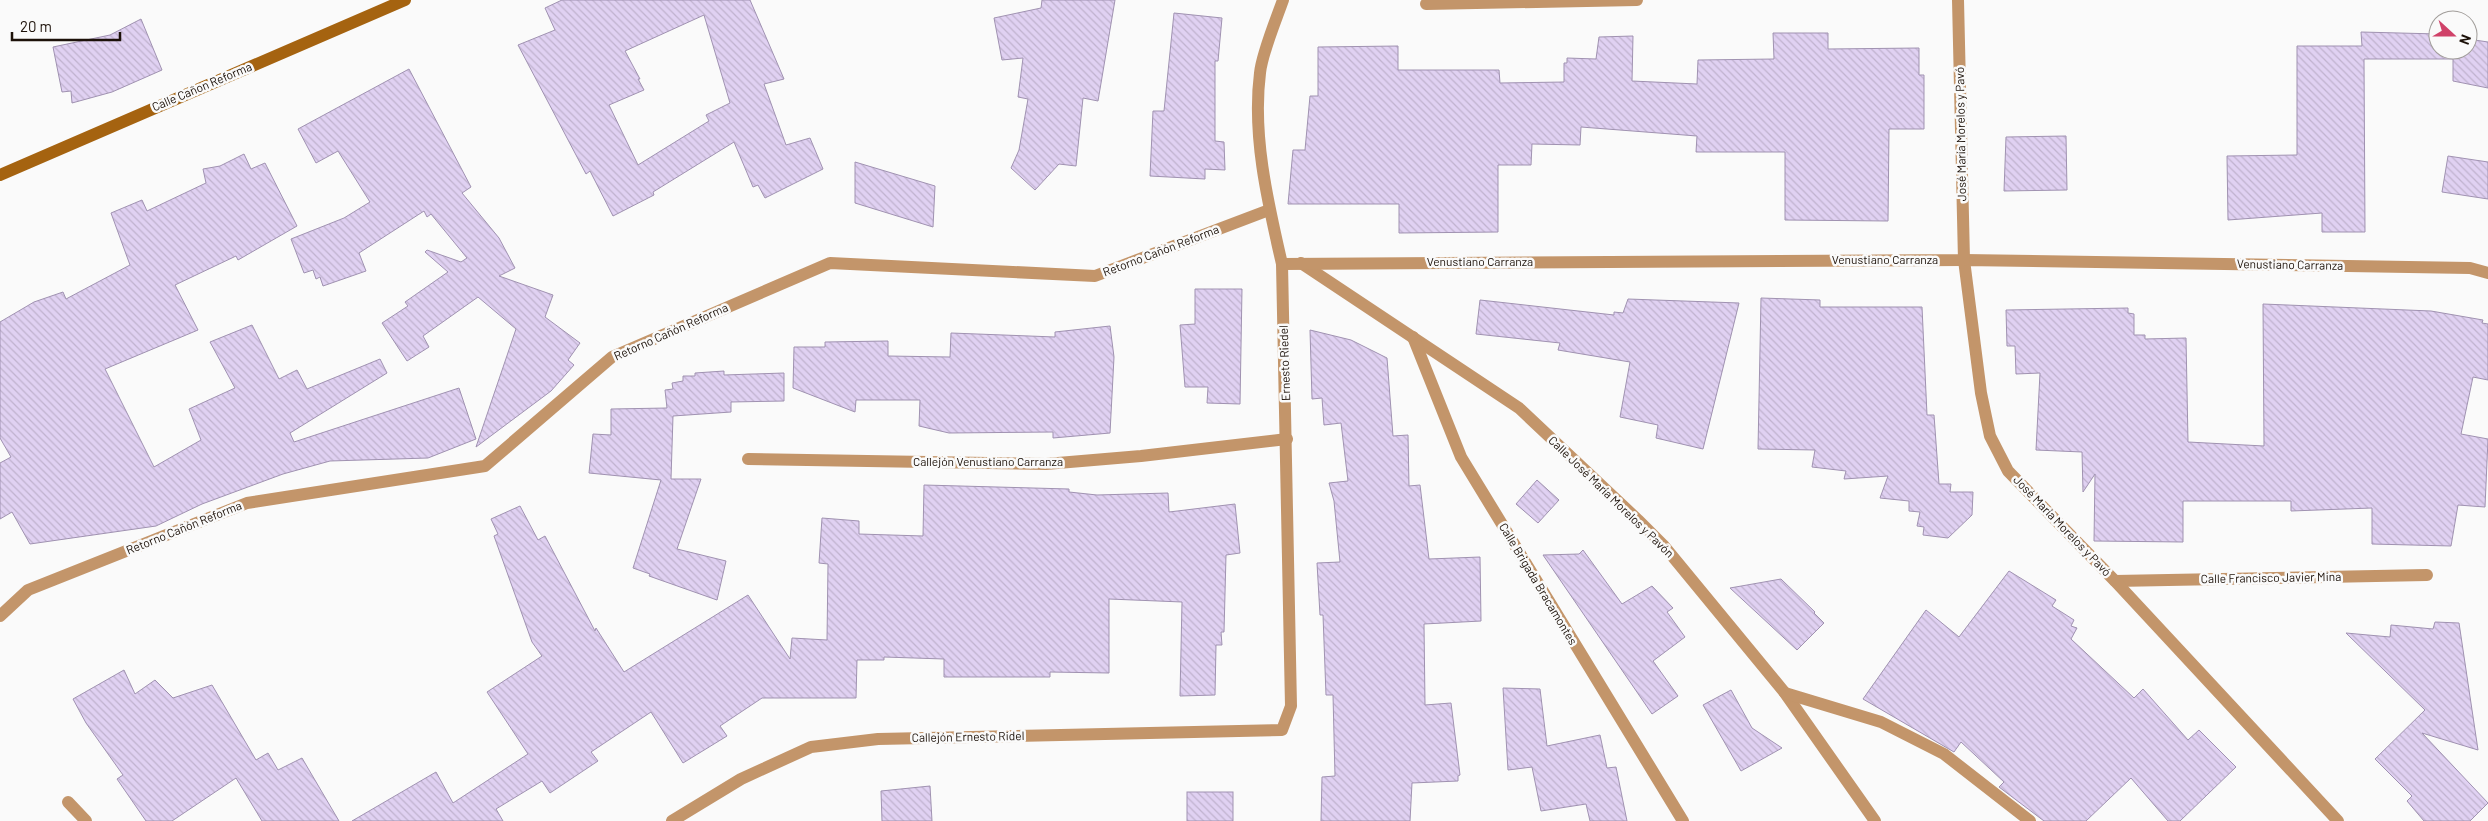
<svg xmlns="http://www.w3.org/2000/svg" width="2488" height="821" font-family="Barlow,sans-serif">
  <style>
    .building { fill: url(#building-back-hatch); stroke: #a092b1; fill-rule: evenodd }
    .lines { fill: none; stroke-linecap: round; stroke-linejoin: round }
    .minor { stroke: #c3956a; stroke-width: 12 }
    .tertiary { stroke: #c3956a; stroke-width: 12 }
    .secondary { stroke: #a56310; stroke-width: 12 }
    .labels { text-anchor: middle; stroke-width: 5; stroke-linejoin: round; paint-order: stroke }
    .street-label { font-size: 12px; fill: #1c1109; stroke: #fafafa }
  </style>
  <defs>
    <pattern id="building-back-hatch" width="6" height="6" patternUnits="userSpaceOnUse" patternTransform="scale(1.25)"><rect width="6" height="6" fill="#e0d1f2"/><path d="M-1 5l2 2M0 0l6 6M5-1l2 2" fill="none" stroke="#c0b2ce"/></pattern>
  </defs>
  <rect width="100%" height="100%" fill="#fafafa"/>
  <!-- building -->
  <g class="building">
    <path d="M562 0H750L784 79 764 84 786 145 810 138 823 169 765 198 758 185 753 187 734 142 653 192 654 195 613 216 590 171 586 174 518 45 555 30 545 8ZM704 15 730 103 706 115 709 121 638 165 609 105 644 90 638 79H640L625 51Z"/>
    <polygon points="1042,0 1115,0 1098,101 1083,98 1076,166 1059,164 1035,190 1011,168 1019,150 1028,99 1018,97 1023,58 1002,60 994,18 1041,8"/>
    <polygon points="1174,13 1222,18 1218,61 1215,61 1215,141 1224,142 1225,170 1205,169 1205,179 1150,176 1153,111 1164,111"/>
    <polygon points="141,19 162,70 112,92 72,103 71,91 62,92 53,47 110,35"/>
    <polygon points="2361,32 2438,34 2438,50 2468,50 2468,39 2488,42 2488,88 2453,81 2453,59 2364,59 2365,232 2322,232 2322,213 2228,220 2227,156 2297,155 2297,46 2362,46"/>
    <polygon points="1773,33 1828,33 1828,49 1919,48 1919,75 1924,75 1924,129 1889,129 1888,221 1785,220 1785,152 1696,152 1697,136 1581,127 1580,145 1532,144 1531,165 1498,165 1498,232 1399,233 1399,204 1288,204 1293,150 1305,150 1310,96 1318,96 1318,47 1398,46 1398,70 1499,70 1500,83 1564,82 1564,63 1567,63 1567,58 1596,59 1599,37 1633,36 1632,81 1697,84 1698,60 1774,59"/>
    <polygon points="409,69 471,187 462,193 499,238 515,268 499,276 553,295 545,317 580,343 568,360 574,365 551,391 476,447 516,329 478,297 423,336 429,347 407,361 382,323 408,306 405,302 448,272 425,252 427,250 461,262 467,258 431,214 427,217 424,211 359,253 366,271 323,286 320,277 316,279 313,270 304,273 291,239 344,218 370,202 338,151 316,163 298,129"/>
    <polygon points="2066,136 2067,190 2004,191 2006,137"/>
    <polygon points="244,154 251,169 265,163 297,226 238,260 236,256 175,285 198,330 105,369 154,467 201,440 189,409 235,388 210,342 252,325 279,379 297,370 307,389 380,359 387,373 290,433 294,442 459,388 476,439 428,458 330,461 283,474 202,504 156,526 30,544 12,512 0,519 0,463 11,457 0,438 0,322 34,302 63,292 66,299 130,265 111,213 142,200 147,211 206,183 203,169 220,166"/>
    <polygon points="2448,156 2488,162 2488,199 2442,192"/>
    <polygon points="855,162 935,186 933,227 855,203"/>
    <polygon points="1195,289 1242,289 1240,404 1207,403 1208,387 1185,387 1180,325 1195,324"/>
    <polygon points="1761,298 1820,300 1820,307 1922,307 1927,415 1934,415 1939,484 1951,484 1950,492 1973,492 1972,515 1948,538 1923,535 1924,527 1917,526 1920,512 1909,511 1909,501 1880,498 1888,476 1844,479 1846,471 1812,467 1815,450 1758,449"/>
    <polygon points="1628,299 1739,303 1703,449 1656,438 1658,425 1620,417 1630,362 1558,350 1560,343 1476,334 1480,300 1614,315 1614,312 1623,313"/>
    <polygon points="2263,304 2431,311 2483,320 2482,323 2488,324 2488,380 2473,377 2461,434 2488,439 2485,507 2458,505 2451,546 2372,544 2372,508 2291,511 2291,501 2183,501 2183,542 2094,541 2095,474 2083,492 2082,452 2036,450 2040,373 2016,374 2015,346 2007,346 2006,310 2128,308 2128,313 2134,314 2134,335 2145,335 2145,339 2186,338 2188,442 2264,446"/>
    <polygon points="1110,326 1114,357 1110,433 1053,438 1053,432 949,433 919,426 920,400 856,400 855,412 793,388 794,347 825,347 825,342 888,341 888,356 950,357 951,333 1055,337 1055,332"/>
    <polygon points="1310,330 1351,340 1387,358 1393,436 1408,435 1409,486 1420,485 1429,559 1480,557 1481,621 1424,624 1425,705 1451,703 1460,775 1458,776 1458,781 1412,783 1410,821 1321,821 1322,777 1335,776 1333,695 1326,695 1323,615 1320,615 1317,563 1340,562 1334,501 1329,483 1348,481 1341,423 1324,425 1322,398 1312,399"/>
    <polygon points="724,371 724,375 784,373 784,401 731,402 731,412 673,416 671,479 701,479 677,549 726,561 717,600 649,576 650,574 633,568 661,480 589,473 593,434 611,435 611,409 667,408 665,390 673,389 672,383 683,381 683,376 695,376 695,373"/>
    <polygon points="1537,480 1559,500 1538,523 1516,504"/>
    <polygon points="924,485 1069,489 1069,492 1097,495 1168,493 1169,512 1235,504 1240,553 1226,555 1224,632 1221,632 1222,645 1216,645 1215,695 1180,696 1182,602 1109,599 1109,673 1050,672 1050,677 944,677 944,659 884,657 884,660 857,660 856,698 762,698 720,726 727,736 683,763 651,712 591,752 598,761 550,793 542,781 496,809 503,821 352,821 436,772 453,803 528,754 487,692 542,656 532,642 494,536 498,534 491,519 520,506 538,540 545,536 595,631 596,628 624,672 748,595 790,659 792,638 827,640 828,564 819,563 822,518 859,521 859,534 923,536"/>
    <polygon points="1583,550 1622,604 1652,586 1673,608 1667,612 1685,637 1653,661 1678,696 1652,714 1543,555 1579,554"/>
    <polygon points="2009,571 2056,600 2052,606 2074,620 2071,626 2077,628 2071,639 2134,698 2143,689 2188,740 2199,730 2236,767 2180,821 2168,821 2131,778 2086,821 2044,821 1999,787 2004,782 1961,742 1954,752 1863,699 1926,610 1959,637"/>
    <polygon points="1781,579 1815,612 1814,613 1824,623 1797,650 1730,588"/>
    <polygon points="2435,622 2459,623 2478,750 2422,733 2488,803 2470,821 2424,821 2407,801 2412,796 2375,759 2425,710 2346,633 2390,637 2391,625 2433,629"/>
    <polygon points="124,670 135,694 155,680 173,698 212,685 256,760 268,753 278,770 302,758 339,821 262,821 236,778 172,821 146,821 117,779 123,775 86,723 73,699"/>
    <polygon points="1503,688 1540,689 1547,746 1600,735 1607,768 1616,767 1627,821 1590,821 1586,804 1541,811 1532,767 1508,770"/>
    <polygon points="1731,690 1752,728 1782,748 1741,771 1703,705"/>
    <polygon points="930,786 932,821 882,821 881,791"/>
    <rect x="1187" y="792" width="46" height="29"/>
  </g>
  <g class="lines">
    <!-- minor -->
    <g class="minor">
      <polyline points="1426,4 1637,0"/>
      <polyline points="1301,263 1519,408 1638,520 1664,546 1785,693 1875,821"/>
      <polyline points="1413,337 1461,457 1683,821"/>
      <polyline points="748,459 1046,464 1141,456 1287,439"/>
      <polyline points="2115,581 2427,575"/>
      <polyline points="0,616 28,590 247,503 485,466 612,357 830,263 1095,276 1269,210"/>
      <polyline points="1785,693 1881,722 1944,754 2030,821"/>
      <polyline points="68,802 86,821"/>
      <polyline points="2338,821 2115,581 2008,471 1990,436 1981,393 1964,260 2470,268 2488,273"/>
    </g>
    <!-- tertiary -->
    <g class="tertiary">
      <polyline points="1282,264 1964,260 1958,0"/>
      <path d="M672 821 741 779 811 747 878 739 1282 730 1291 706 1282 264C1268 203 1252 136 1260 73 1262 53 1276 20 1283 0"/>
    </g>
    <!-- secondary -->
    <polyline class="secondary" points="0,175 405,0"/>
  </g>
  <g class="labels">
    <!-- street labels -->
    <g class="street-label">
      <text transform="translate(202 87) rotate(-23)" y="4">Calle Cañon Reforma</text>
      <text transform="translate(1961 134) rotate(-91)" y="4">José María Morelos y Pavó</text>
      <text transform="translate(1161 251) rotate(-21)" y="4">Retorno Cañón Reforma</text>
      <text x="1885" y="264">Venustiano Carranza</text>
      <text x="1480" y="266">Venustiano Carranza</text>
      <text transform="translate(2290 265) rotate(1)" y="4">Venustiano Carranza</text>
      <text transform="translate(671 332) rotate(-24)" y="4">Retorno Cañón Reforma</text>
      <text transform="translate(1285 363) rotate(-92)" y="4">Ernesto Riedel</text>
      <text x="988" y="466">Callejón Venustiano Carranza</text>
      <text transform="translate(1611 497) rotate(44)" y="4">Calle José María Morelos y Pavón</text>
      <text transform="translate(2062 526) rotate(46)" y="4">José María Morelos y Pavó</text>
      <text transform="translate(184 528) rotate(-22)" y="4">Retorno Cañón Reforma</text>
      <text transform="translate(2271 578) rotate(-1)" y="4">Calle Francisco Javier Mina</text>
      <text transform="translate(1538 584) rotate(59)" y="4">Calle Brigada Bracamontes</text>
      <text transform="translate(968 737) rotate(-1)" y="4">Callejón Ernesto Ridel</text>
    </g>
  </g>
  <!-- north arrow -->
  <g transform="translate(2453 35) rotate(111)"><circle r="24" fill="#fafafa" stroke="#a19d9a"/>
  <path d="M0-4L9 19L0 12L-9 19Z" fill="#d04269"/>
  <text y="-8" font-size="14" font-weight="bold" text-anchor="middle" fill="#1c1109">N</text>
  </g>
  <!-- scale -->
  <path d="M12 32v8h108v-8" fill="none" stroke="#1c1109" stroke-width="2.5"/>
  <text x="20" y="32" font-size="15" fill="#1c1109" stroke="#fafafa" stroke-width="4" paint-order="stroke">20 m</text>
</svg>
